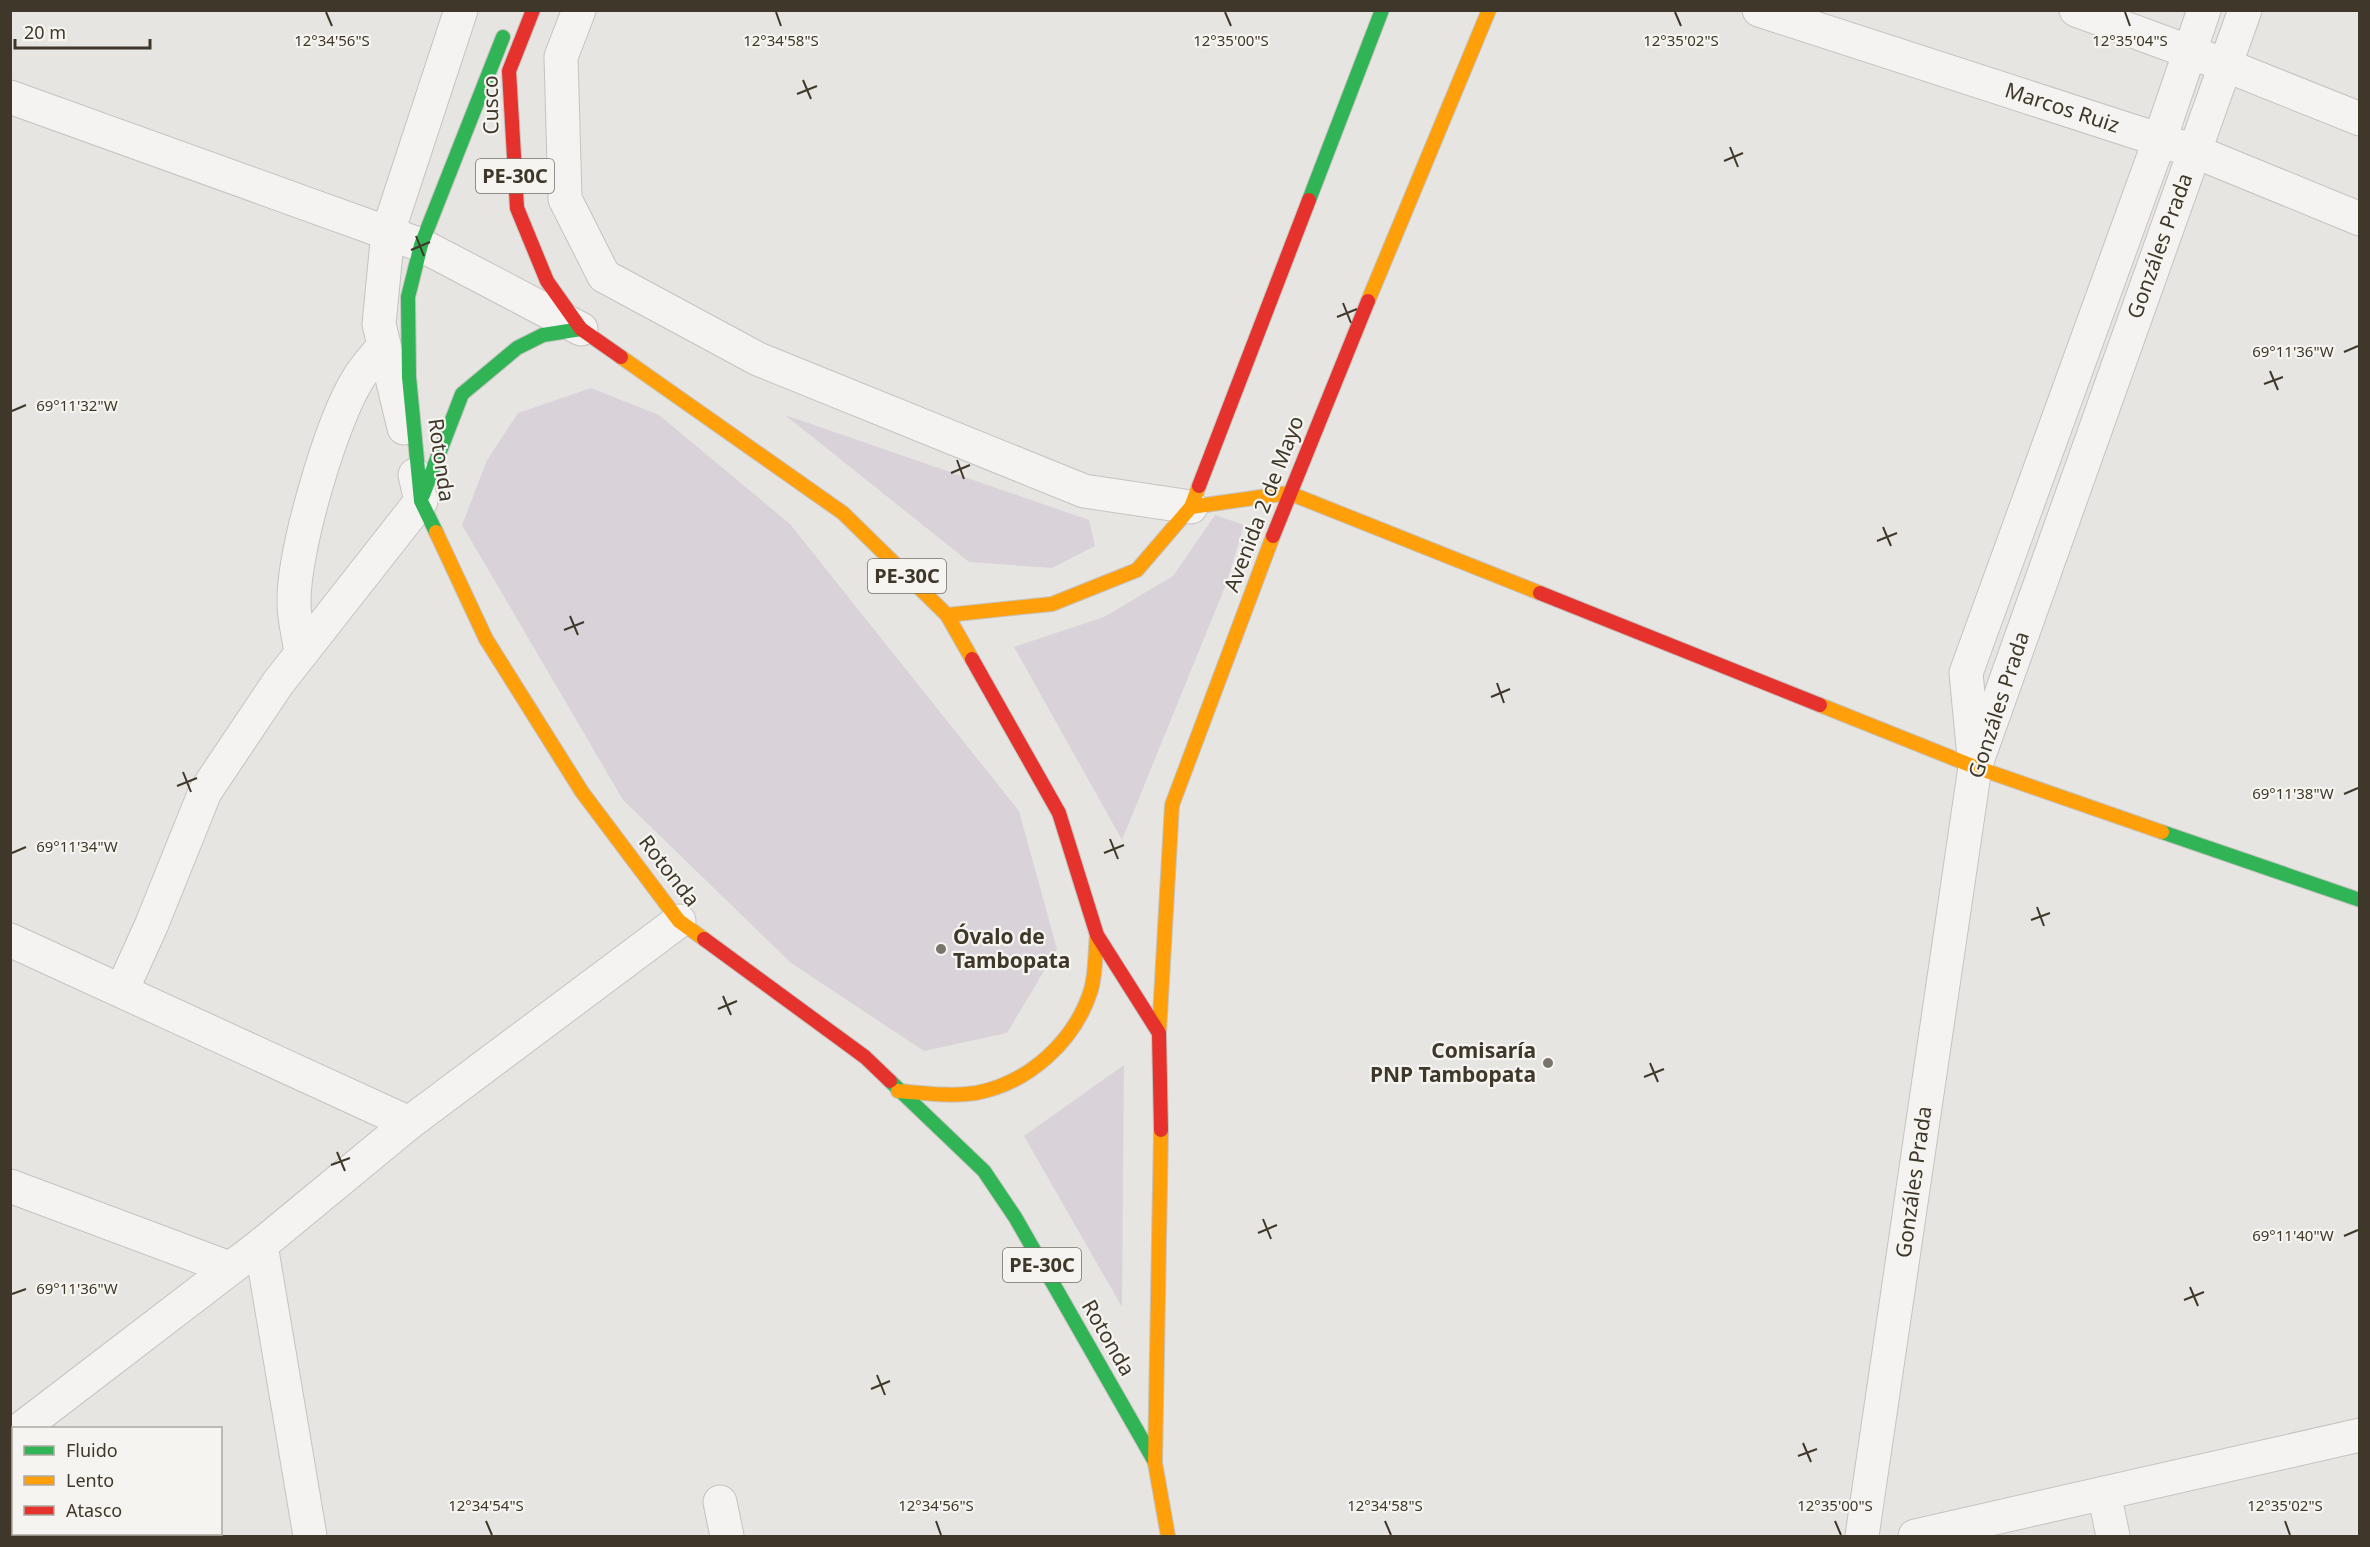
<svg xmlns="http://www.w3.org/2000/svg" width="2370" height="1547" font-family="'Noto Sans',sans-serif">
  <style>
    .green { fill: #dad2d9 }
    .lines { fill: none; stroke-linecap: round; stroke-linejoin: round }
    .street-casing { stroke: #c5c3c0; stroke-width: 35 }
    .fast-casing { stroke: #c5c3c0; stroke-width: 16 }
    .slow-casing { stroke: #c5c3c0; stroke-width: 16 }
    .jam-casing { stroke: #c5c3c0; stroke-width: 16 }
    .street { stroke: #f4f3f1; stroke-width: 33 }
    .fast { stroke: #30b455; stroke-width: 14 }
    .slow { stroke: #ff9f0a; stroke-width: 14 }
    .jam { stroke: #e5322d; stroke-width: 14 }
    .ticks { fill: none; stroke: #3f382a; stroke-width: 2 }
    .poi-dot { fill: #7a756a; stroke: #f6f4f0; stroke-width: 2 }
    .labels { text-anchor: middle; stroke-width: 4.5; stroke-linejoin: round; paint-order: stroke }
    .shield { fill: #f6f4f0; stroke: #767065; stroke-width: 1.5 }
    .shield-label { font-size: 20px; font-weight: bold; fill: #3f382a }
    .street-label { font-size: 21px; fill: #3f382a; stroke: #f6f4f0 }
    .poi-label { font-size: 21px; font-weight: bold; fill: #3f382a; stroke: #f6f4f0; text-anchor: start }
    .ticks-label { font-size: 15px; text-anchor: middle; fill: #3f382a; stroke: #f6f4f0; stroke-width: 4.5; stroke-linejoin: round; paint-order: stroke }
  </style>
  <rect width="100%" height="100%" fill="#e7e5e2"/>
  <!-- green -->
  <g class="green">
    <polygon points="591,388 659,415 790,524 1019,811 1057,949 1007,1033 924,1051 791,963 623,800 462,525 487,460 518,413"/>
    <polygon points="785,415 1089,520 1095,546 1052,568 969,562"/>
    <polygon points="1215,515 1244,525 1227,582 1122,840 1014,647 1104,617 1173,576"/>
    <polygon points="1124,1065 1122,1307 1024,1136"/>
  </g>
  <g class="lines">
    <!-- street casing -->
    <g class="street-casing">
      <g id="street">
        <polyline points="579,10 561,57 565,199 604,276 758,359 1084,491 1191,507"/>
        <polyline points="1759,10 2194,151 2360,219"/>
        <polyline points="2076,10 2225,65 2360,119"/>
        <polyline points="10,97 421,245 581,329"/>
        <polyline points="404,428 379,324 388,232 461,10"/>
        <path d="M301 653C299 637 294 620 294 603 293 552 331 422 358 379 365 367 375 357 384 346"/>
        <polyline points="1974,757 1966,673 2160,139 2204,10"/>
        <polyline points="10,940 409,1123"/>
        <polyline points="122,990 151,926 205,792 278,683 421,501 415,475"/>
        <polyline points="10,1186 229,1268"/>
        <polyline points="261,1245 310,1536"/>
        <polyline points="22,1428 261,1245 409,1123 679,921"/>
        <polyline points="2104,1493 2113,1536"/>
        <polyline points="720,1502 727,1536"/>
        <polyline points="1862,1536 1975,767 2245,10"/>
        <polyline points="1915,1536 2360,1435"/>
      </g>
    </g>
    <!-- fast casing -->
    <g class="fast-casing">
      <g id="fast">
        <polyline points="1309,200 1382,10"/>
        <polyline points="423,495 462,394 517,348 543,335 581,329"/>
        <polyline points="436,532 421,501 409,377 408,297 421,245 503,37"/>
        <polyline points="2162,832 2360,900"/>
        <polyline points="890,1081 984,1171 1015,1217 1155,1462"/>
      </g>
    </g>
    <!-- slow casing -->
    <g class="slow-casing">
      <g id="slow">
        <polyline points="1368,301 1489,10"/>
        <polyline points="621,357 843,513 947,615 972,659"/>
        <polyline points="1191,507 1289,493 1540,593"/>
        <polyline points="436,532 486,639 582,792 679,921 704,939"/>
        <polyline points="947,615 1052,604 1137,570 1191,507 1199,486"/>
        <polyline points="1820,705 1975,767 2162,832"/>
        <polyline points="1159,1033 1172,805 1273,536"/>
        <path d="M898 1091C924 1093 950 1097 976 1093 1029 1083 1075 1041 1091 990 1096 973 1095 953 1097 935"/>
        <polyline points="1161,1130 1155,1463 1168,1536"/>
      </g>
    </g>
    <!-- jam casing -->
    <g class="jam-casing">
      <g id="jam">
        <polyline points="533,10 509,71 517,208 547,281 581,329 621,357"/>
        <polyline points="1199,486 1309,200"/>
        <polyline points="1273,536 1368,301"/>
        <polyline points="1540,593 1820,705"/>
        <polyline points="972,659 1059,813 1097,935 1159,1033 1161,1130"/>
        <polyline points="704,939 865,1057 890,1081"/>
      </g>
    </g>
    <!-- street -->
    <use href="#street" class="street"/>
    <!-- fast -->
    <use href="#fast" class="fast"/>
    <!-- slow -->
    <use href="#slow" class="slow"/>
    <!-- jam -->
    <use href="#jam" class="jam"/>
  </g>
  <!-- ticks -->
  <path class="ticks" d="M326 12 332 26M776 12 781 26M1225 12 1231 26M1675 12 1681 26M2125 12 2130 26M803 80 811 99M797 94 817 86M1730 147 1738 167M1724 161 1743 153M416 236 424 256M411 250 430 242M1343 303 1351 323M1337 317 1357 309M2344 352 2358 346M2270 371 2278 390M2264 384 2283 377M12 411 26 405M957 460 964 479M951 473 970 465M1883 527 1891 546M1877 541 1897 533M570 616 578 635M564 630 584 622M1497 683 1504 703M1491 697 1510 689M183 772 191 792M177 786 197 778M2344 794 2358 788M1110 839 1118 859M12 853 26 847M1104 853 1124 845M2037 907 2044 926M2031 920 2050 913M723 996 731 1015M718 1009 737 1001M1650 1063 1658 1082M1644 1077 1664 1069M337 1152 345 1171M331 1165 350 1158M1263 1219 1271 1239M1258 1233 1277 1225M2344 1236 2358 1230M2190 1287 2198 1306M12 1294 26 1289M2184 1300 2204 1292M877 1375 885 1395M871 1389 890 1381M1803 1443 1811 1462M1798 1456 1817 1449M486 1521 492 1535M936 1521 941 1535M1385 1521 1391 1535M1835 1521 1841 1535M2285 1521 2290 1535"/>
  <!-- markers -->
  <g class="poi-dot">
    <circle cx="941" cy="949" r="6"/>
    <circle cx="1548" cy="1063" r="6"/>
  </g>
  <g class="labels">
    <!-- shield labels -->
    <g class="shield">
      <rect x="476" y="159" width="78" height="34" rx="4.5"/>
      <rect x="868" y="559" width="78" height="34" rx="4.5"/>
      <rect x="1003" y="1248" width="78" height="34" rx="4.5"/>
    </g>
    <g class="shield-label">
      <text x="515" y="183">PE-30C</text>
      <text x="907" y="583">PE-30C</text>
      <text x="1042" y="1272">PE-30C</text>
    </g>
    <!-- street labels -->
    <g class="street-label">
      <text transform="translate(491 105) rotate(-91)" y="7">Cusco</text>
      <text transform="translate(2062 108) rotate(18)" y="7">Marcos Ruiz</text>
      <text transform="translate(2160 246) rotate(-70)" y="7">Gonzáles Prada</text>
      <text transform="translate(441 460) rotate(82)" y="7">Rotonda</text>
      <text transform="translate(1264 504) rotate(-69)" y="7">Avenida 2 de Mayo</text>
      <text transform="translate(1999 705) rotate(-72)" y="7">Gonzáles Prada</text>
      <text transform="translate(669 871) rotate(52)" y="7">Rotonda</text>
      <text transform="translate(1914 1182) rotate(-82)" y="7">Gonzáles Prada</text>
      <text transform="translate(1108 1338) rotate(60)" y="7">Rotonda</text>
    </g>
    <!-- poi labels -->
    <g class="poi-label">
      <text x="953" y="944">Óvalo de<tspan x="953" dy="24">Tambopata</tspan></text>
      <text x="1536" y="1058" text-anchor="end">Comisaría<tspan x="1536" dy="24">PNP Tambopata</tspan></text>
    </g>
  </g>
  <g class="ticks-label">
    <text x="332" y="46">12°34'56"S</text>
    <text x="781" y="46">12°34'58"S</text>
    <text x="1231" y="46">12°35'00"S</text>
    <text x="1681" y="46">12°35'02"S</text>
    <text x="2130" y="46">12°35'04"S</text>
    <text x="2293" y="357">69°11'36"W</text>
    <text x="77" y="411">69°11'32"W</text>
    <text x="2293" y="799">69°11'38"W</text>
    <text x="77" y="852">69°11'34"W</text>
    <text x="2293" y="1241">69°11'40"W</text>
    <text x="77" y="1294">69°11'36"W</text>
    <text x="486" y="1511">12°34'54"S</text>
    <text x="936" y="1511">12°34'56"S</text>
    <text x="1385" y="1511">12°34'58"S</text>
    <text x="1835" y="1511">12°35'00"S</text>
    <text x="2285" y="1511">12°35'02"S</text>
  </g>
  <!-- border -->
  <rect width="2370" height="1547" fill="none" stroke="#3f382a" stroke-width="24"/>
  <!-- legend -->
  <rect x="12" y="1427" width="210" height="108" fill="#f6f4f0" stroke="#ada9a1" stroke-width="1.5"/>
  <rect x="24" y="1446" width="30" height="9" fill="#30b455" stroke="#ada9a1" stroke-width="1.5"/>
  <text x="66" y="1457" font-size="18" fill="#3f382a">Fluido</text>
  <rect x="24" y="1476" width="30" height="9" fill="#ff9f0a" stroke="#ada9a1" stroke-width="1.5"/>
  <text x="66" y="1487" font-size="18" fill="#3f382a">Lento</text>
  <rect x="24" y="1506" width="30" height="9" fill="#e5322d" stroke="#ada9a1" stroke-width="1.5"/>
  <text x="66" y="1517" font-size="18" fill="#3f382a">Atasco</text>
  <!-- scale -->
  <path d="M15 39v9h135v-9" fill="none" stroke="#3f382a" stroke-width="3"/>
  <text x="24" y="39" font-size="18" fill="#3f382a" stroke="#f6f4f0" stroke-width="4.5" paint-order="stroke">20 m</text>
</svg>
